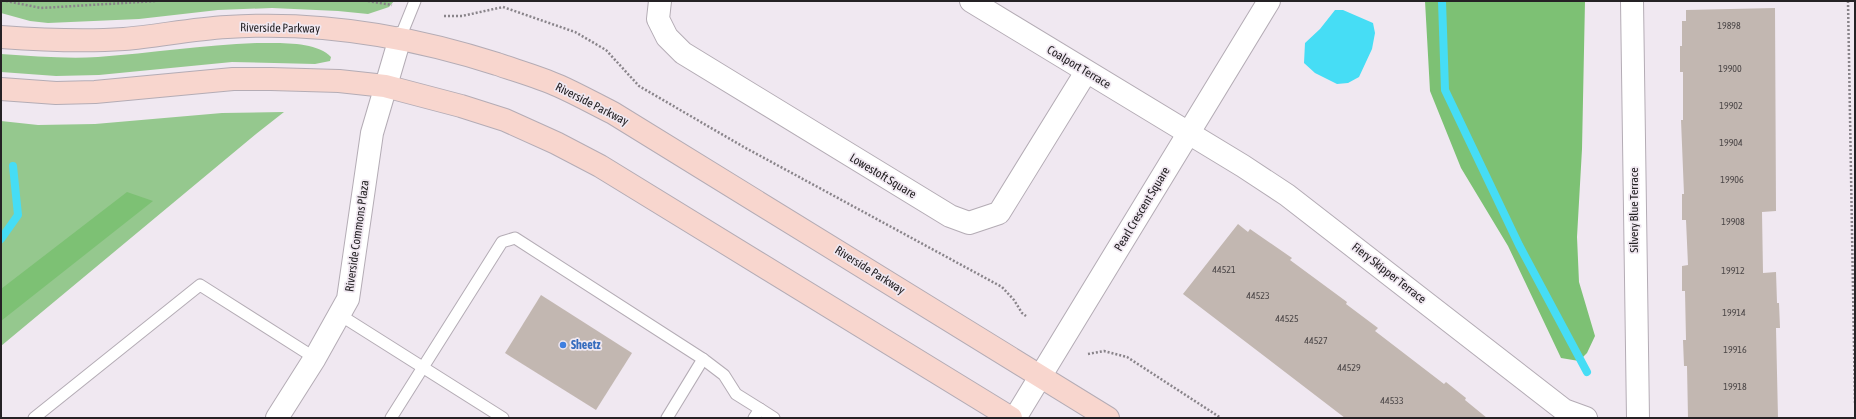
<svg xmlns="http://www.w3.org/2000/svg" width="1856" height="419" font-family="'Asap Condensed',sans-serif">
  <style>
    .green { fill: #95c88e }
    .forest { fill: #7dc174 }
    .water { fill: #46ddf5 }
    .lines { fill: none; stroke-linecap: round; stroke-linejoin: round }
    .stream { stroke: #46ddf5; stroke-width: 8 }
    .building { fill: #c2b7b1 }
    .service-casing { stroke: #b4acb5; stroke-width: 13 }
    .minor-casing { stroke: #b4acb5; stroke-width: 24 }
    .secondary-casing { stroke: #b4acb5; stroke-width: 24 }
    .path { stroke: #89848a; stroke-width: 2.5; stroke-dasharray: 2 2; stroke-linecap: butt }
    .service { stroke: #fff; stroke-width: 11 }
    .minor { stroke: #fff; stroke-width: 22 }
    .secondary { stroke: #f8d6ce; stroke-width: 22 }
    .shop-dot { fill: #3f7fe0; stroke: #f0e8f1; stroke-width: 1.5 }
    .labels { text-anchor: middle; stroke-width: 3.5; stroke-linejoin: round; paint-order: stroke }
    .number-label { font-size: 10px; fill: #4c4748 }
    .street-label { font-size: 12px; fill: #252225; stroke: #f0e8f1 }
    .shop-label { font-size: 12px; font-weight: bold; fill: #366cbe; stroke: #f0e8f1; text-anchor: start }
  </style>
  <rect width="100%" height="100%" fill="#f0e8f1"/>
  <!-- green -->
  <g class="green">
    <polygon points="1,1 394,1 389,7 368,14 338,11 272,8 218,10 139,19 48,23 30,21 1,13"/>
    <path d="M258 43C278 43 317 41 331 57L330 61 315 64 232 62 99 75 56 76 1 72V54C33 56 66 59 98 57 152 53 205 45 258 43Z"/>
    <polygon points="284,112 256,134 1,346 1,121 38,125 95,124 222,113"/>
  </g>
  <!-- forest -->
  <g class="forest">
    <polygon points="1425,1 1585,1 1582,149 1577,237 1579,282 1595,336 1587,353 1579,361 1561,358 1508,246 1461,168 1430,91"/>
    <polygon points="127,192 153,201 1,321 1,289"/>
  </g>
  <!-- water -->
  <polygon class="water" points="1335,10 1343,10 1373,23 1375,33 1372,49 1359,77 1348,83 1337,84 1315,73 1304,63 1305,43 1320,29"/>
  <g class="lines">
    <!-- stream -->
    <g class="stream">
      <polyline points="1442,1 1445,90 1519,245 1587,372"/>
      <polyline points="1,239 18,215 13,166"/>
    </g>
  </g>
  <!-- building -->
  <g class="building">
    <polygon points="1775,8 1776,211 1762,212 1763,273 1776,272 1777,303 1779,303 1780,328 1776,328 1778,418 1688,418 1687,366 1684,366 1683,340 1686,340 1685,291 1682,291 1682,266 1688,265 1686,220 1682,220 1682,194 1684,194 1681,120 1683,120 1683,72 1680,72 1680,46 1682,46 1682,21 1686,21 1686,10"/>
    <polygon points="1238,224 1248,232 1250,229 1292,258 1290,260 1347,302 1346,304 1378,328 1375,331 1444,384 1446,382 1466,398 1465,400 1487,418 1345,418 1183,294"/>
    <polygon points="541,295 632,353 596,410 505,353"/>
  </g>
  <g class="lines">
    <!-- service casing -->
    <g class="service-casing">
      <g id="service">
        <polyline points="400,38 415,1"/>
        <polyline points="340,315 503,418"/>
        <polyline points="34,418 200,285 315,358"/>
        <polyline points="391,418 502,242 515,238 703,359 724,375 736,394 760,409"/>
        <polyline points="667,418 703,359"/>
        <polyline points="754,418 760,409 774,418"/>
      </g>
    </g>
    <!-- minor casing -->
    <g class="minor-casing">
      <g id="minor">
        <polyline points="660,1 658,19 667,37 683,53 950,216 969,223 999,213 1086,72"/>
        <polyline points="971,1 1243,166 1287,195 1564,410 1586,418"/>
        <polyline points="1632,1 1638,418"/>
        <polyline points="277,418 315,358 348,299 372,133 400,38"/>
        <polyline points="1015,418 1269,1"/>
      </g>
    </g>
    <!-- secondary casing -->
    <g class="secondary-casing">
      <g id="secondary">
        <path d="M1 37C42 40 83 42 124 39 158 36 192 29 227 27 319 21 410 36 497 64 517 71 539 77 559 86 577 94 595 104 613 113L1108 418"/>
        <polyline points="1,89 56,93 95,92 233,79 271,79 339,81 385,86 461,106 505,120 556,143 600,166 1011,418"/>
      </g>
    </g>
    <!-- path -->
    <g class="path">
      <polyline points="6,1 41,8 157,1"/>
      <polyline points="368,1 392,5"/>
      <polyline points="1848,1 1855,404"/>
      <polyline points="444,16 462,16 503,7 575,32 606,50 639,86 742,146 1002,287 1014,300 1022,313 1026,316"/>
      <polyline points="1088,354 1104,351 1127,357 1221,418"/>
    </g>
    <!-- service -->
    <use href="#service" class="service"/>
    <!-- minor -->
    <use href="#minor" class="minor"/>
    <!-- secondary -->
    <use href="#secondary" class="secondary"/>
  </g>
  <!-- markers -->
  <circle class="shop-dot" cx="563" cy="345" r="4"/>
  <g class="labels">
    <!-- number labels -->
    <g class="number-label">
      <text x="1729" y="29">19898</text>
      <text x="1730" y="72">19900</text>
      <text x="1731" y="109">19902</text>
      <text x="1731" y="146">19904</text>
      <text x="1732" y="183">19906</text>
      <text x="1733" y="225">19908</text>
      <text x="1224" y="273">44521</text>
      <text x="1733" y="274">19912</text>
      <text x="1258" y="299">44523</text>
      <text x="1734" y="316">19914</text>
      <text x="1287" y="322">44525</text>
      <text x="1316" y="344">44527</text>
      <text x="1735" y="353">19916</text>
      <text x="1349" y="371">44529</text>
      <text x="1735" y="390">19918</text>
      <text x="1392" y="404">44533</text>
    </g>
    <!-- street labels -->
    <g class="street-label">
      <text transform="translate(280 28) rotate(1)" y="4">Riverside Parkway</text>
      <text transform="translate(1079 67) rotate(31)" y="4">Coalport Terrace</text>
      <text transform="translate(592 104) rotate(27)" y="4">Riverside Parkway</text>
      <text transform="translate(883 176) rotate(31)" y="4">Lowestoft Square</text>
      <text transform="translate(1142 209) rotate(-59)" y="4">Pearl Crescent Square</text>
      <text transform="translate(1634 210) rotate(-90)" y="4">Silvery Blue Terrace</text>
      <text transform="translate(357 236) rotate(-82)" y="4">Riverside Commons Plaza</text>
      <text transform="translate(870 270) rotate(32)" y="4">Riverside Parkway</text>
      <text transform="translate(1389 273) rotate(38)" y="4">Fiery Skipper Terrace</text>
    </g>
    <!-- shop labels -->
    <g class="shop-label">
      <text x="571" y="349">Sheetz</text>
    </g>
  </g>
  <!-- border -->
  <rect width="1856" height="419" fill="none" stroke="#252225" stroke-width="4"/>
</svg>
